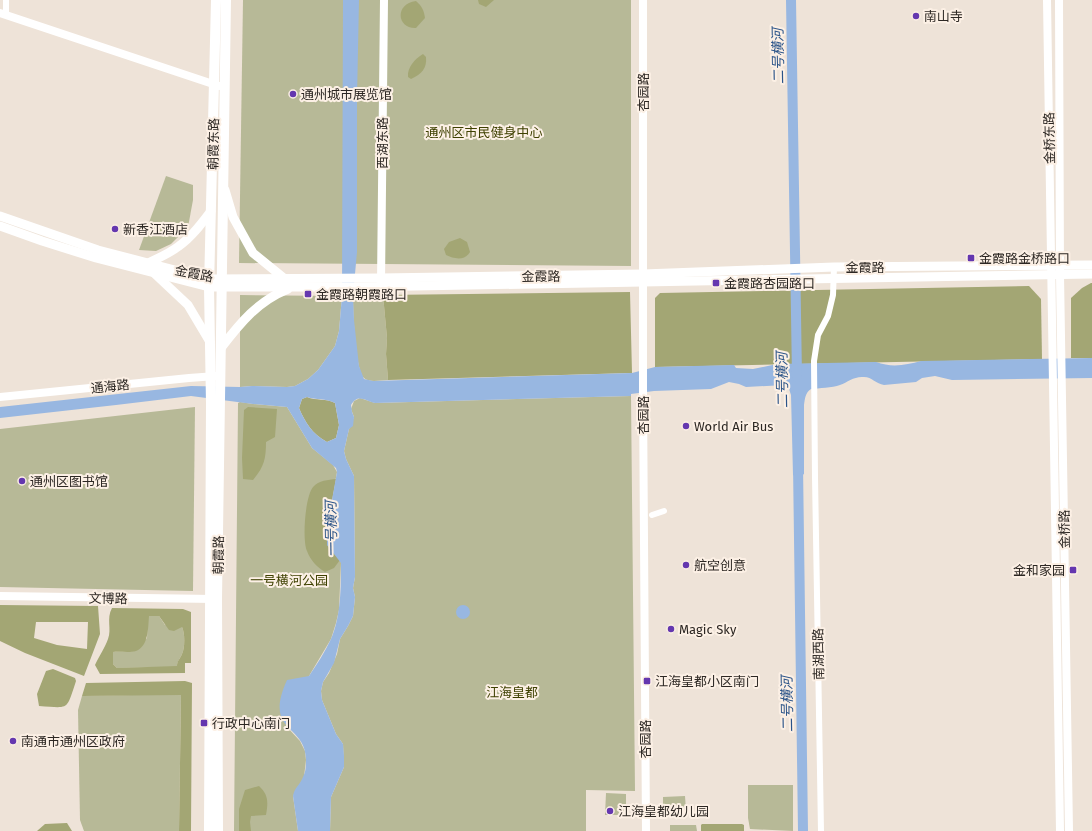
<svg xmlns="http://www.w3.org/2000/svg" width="1092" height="831" font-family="'Fira Sans','Noto Sans SC',sans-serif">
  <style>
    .green { fill: #b7b997 }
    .forest { fill: #a3a674; fill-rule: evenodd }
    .water { fill: #98b7e1; fill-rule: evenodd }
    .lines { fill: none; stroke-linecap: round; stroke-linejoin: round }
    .river { stroke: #98b7e1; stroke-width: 10 }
    .minor { stroke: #fff; stroke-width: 6 }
    .tertiary { stroke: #fff; stroke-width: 8 }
    .secondary { stroke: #fff; stroke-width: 9 }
    .primary { stroke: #fff; stroke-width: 10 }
    .poi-dot { fill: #6437af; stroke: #fcf0e5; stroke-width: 1.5 }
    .labels { text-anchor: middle; stroke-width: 4; stroke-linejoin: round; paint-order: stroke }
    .poi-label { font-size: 13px; fill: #2c2723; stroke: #fcf0e5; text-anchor: start }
    .street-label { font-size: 13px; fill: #2c2723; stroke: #fcf0e5 }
    .park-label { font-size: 13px; fill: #3e4000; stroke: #fcf0e5 }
    .water-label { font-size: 14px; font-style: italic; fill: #2a5388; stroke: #fcf0e5 }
  </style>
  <rect width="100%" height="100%" fill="#eee3d8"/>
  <!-- green -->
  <g class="green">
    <polygon points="243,0 631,0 631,266 239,263"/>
    <polygon points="166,176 193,185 193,200 188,227 171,244 156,251 139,250"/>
    <polygon points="240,295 342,296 339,331 335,346 318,370 308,379 295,386 287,387 252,386 240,387"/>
    <path d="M383 295 387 338 386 354 388 380C381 380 369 383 364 378 355 370 353 310 353 296Z"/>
    <polygon points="631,396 635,791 586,790 586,831 330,831 331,797 344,767 343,744 336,734 322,700 321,691 323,682 329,673 337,654 340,639 348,626 353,616 355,597 353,588 355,577 354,476 346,459 344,451 349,429 354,417 351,409 354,401 360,398 375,403"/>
    <polygon points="240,402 253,404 287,407 312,448 333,465 337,472 331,505 341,563 339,610 336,623 331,639 309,676 287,727 300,741 305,751 306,760 304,777 293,796 298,831 234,831 238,403"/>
    <polygon points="195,407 193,591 0,587 0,429"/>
    <path d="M148 616H159L165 625 182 627C185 633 185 648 182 654 180 659 177 661 177 667L117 668 113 664V652L135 651 147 638Z"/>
    <polygon points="181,694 179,831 84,831 80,820 78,710 82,696"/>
    <polygon points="748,785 793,785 793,831 750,829 748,818"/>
    <polygon points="606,793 626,794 626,815 605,815"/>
    <polygon points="685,796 686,810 663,810 663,797"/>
    <polygon points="670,825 696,825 697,831 670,831"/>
  </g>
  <!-- forest -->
  <g class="forest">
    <polygon points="478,0 494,0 486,7 479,4"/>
    <path d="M416 1C422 6 424 11 425 18L416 28C397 29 394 4 416 1Z"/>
    <path d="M423 54 426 57C427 68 422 74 411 79L408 77C407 67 415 59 423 54Z"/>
    <path d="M460 238 467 242 470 252C465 261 454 259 446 255L444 249 449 242Z"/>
    <polygon points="1091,283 1092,283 1092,358 1071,358 1071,298 1082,288"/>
    <polygon points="1029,286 1041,299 1042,359 655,367 655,298 660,293"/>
    <polygon points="630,292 632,373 388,380 386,354 387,338 383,295"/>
    <path d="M307 397C316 401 326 398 335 403L339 425 336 438 327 442C312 434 305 422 299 408L302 399Z"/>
    <path d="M248 407 277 409 275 437 266 442C266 459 264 467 253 480L243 479 242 458 244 410Z"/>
    <path d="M336 479 331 505 327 545 340 560 334 568 325 572C318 568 310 560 307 551 302 540 305 497 313 487 319 480 328 480 336 479Z"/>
    <path d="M0 605 98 606 100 634 84 676 25 653 0 641ZM36 622H88L87 649 57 645 34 638Z"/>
    <path d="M112 608 183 609 191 612V663H185V673L100 674 95 665C99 656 105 648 108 639 112 629 106 619 112 608ZM149 616H159L169 630 174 631 182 627C185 633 185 648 182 654 180 659 177 661 177 666L117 668 113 664V652C120 651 129 653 136 651 149 646 148 627 149 616Z"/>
    <path d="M53 669 75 678 76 681C66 711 70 708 39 706L37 694 46 671Z"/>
    <polygon points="185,681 192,683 191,831 179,831 181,695 82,696 86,683"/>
    <path d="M259 786C269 795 268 803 266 815L251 816 250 822 251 831H239V809L245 790Z"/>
    <polygon points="67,823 72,831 37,831 45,824"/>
    <polygon points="702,824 742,824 744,825 744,831 701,831 701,825"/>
  </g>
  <!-- water -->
  <g class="water">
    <path d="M343 0H359L357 98V252L353 296 354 320 359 366 364 379 373 381 632 373 655 367 734 365 736 368 753 369 777 364 876 362C892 368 906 365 921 361L1092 358V378L952 380 935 376 922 378 916 382 884 385C876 384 872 377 864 377 854 376 848 382 840 385 832 388 819 388 811 389 805 393 805 399 804 405V474L798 478 793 475 791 395 789 389 785 385 746 387 739 384 729 382 711 389 654 391 631 394V396L375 403C365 401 358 393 351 405L352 412 354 417 353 426 349 429 344 451 346 459 354 476 355 577 353 588 355 597 353 616 348 626 340 639 334 663 323 682 321 691 322 700 336 734 343 744 344 756V767L331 797 330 831H298L293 796C294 788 300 785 303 777 306 772 306 765 306 759 305 723 263 733 287 680L309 676C317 664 325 652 331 639 341 617 341 586 341 563L327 545V528L337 472 336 468 312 448 287 407 253 404 191 396 116 405 0 418V407L191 386 240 387 252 386 287 387 295 386 308 379 318 370 335 346 339 331 342 296ZM307 397C316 400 326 398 335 403L339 425 336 438 327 442C312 434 305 422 299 408L302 399Z"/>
    <circle cx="463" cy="612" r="7"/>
  </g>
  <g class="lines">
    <!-- river -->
    <g class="river">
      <polyline points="791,0 797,377"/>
      <polyline points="798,465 803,831"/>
    </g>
    <!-- minor -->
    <g class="minor">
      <polyline points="6,15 6,0"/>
      <polyline points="652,515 664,511"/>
      <polyline points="821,831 815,477 814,361 818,335 828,316 833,295 834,267"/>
    </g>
    <!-- tertiary -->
    <g class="tertiary">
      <polyline points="643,0 643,395 646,831"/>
      <polyline points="1047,0 1060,831"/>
      <polyline points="1059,0 1060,275 1069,831"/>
      <polyline points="0,13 219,86"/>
      <polyline points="381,283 384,0"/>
      <polyline points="0,397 189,378 216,376"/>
      <polyline points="0,596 215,599"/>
    </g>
    <!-- secondary -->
    <g class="secondary">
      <polyline points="225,190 233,217 253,253 285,279"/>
      <polyline points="0,216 98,250 209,279 381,278 643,274 834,267 1092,265"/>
      <polyline points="0,226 42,241 96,258 209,287 361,287 1092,274"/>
      <path d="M148 263C159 258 170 253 179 246 192 237 202 223 211 211"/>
      <polyline points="155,274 188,305 210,342"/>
      <path d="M221 348C240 323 258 301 288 289"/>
    </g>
    <!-- primary -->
    <g class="primary">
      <polyline points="209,831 211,404 209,287 216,0"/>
      <polyline points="218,831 217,599 226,0"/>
    </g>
  </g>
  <!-- markers -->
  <g class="poi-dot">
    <circle cx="916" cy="16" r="4"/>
    <circle cx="293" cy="94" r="4"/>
    <circle cx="115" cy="229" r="4"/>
    <rect x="967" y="254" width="8" height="8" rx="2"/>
    <rect x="712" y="279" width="8" height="8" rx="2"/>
    <rect x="304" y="290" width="8" height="8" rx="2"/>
    <circle cx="686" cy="426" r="4"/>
    <circle cx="22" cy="481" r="4"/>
    <circle cx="686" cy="565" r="4"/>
    <rect x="1069" y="566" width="8" height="8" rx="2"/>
    <circle cx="671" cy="629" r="4"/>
    <rect x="643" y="677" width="8" height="8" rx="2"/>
    <rect x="200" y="719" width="8" height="8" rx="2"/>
    <circle cx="13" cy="741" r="4"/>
    <circle cx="610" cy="811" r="4"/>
  </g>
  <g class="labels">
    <!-- poi labels -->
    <g class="poi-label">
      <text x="924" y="21">南山寺</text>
      <text x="301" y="99">通州城市展览馆</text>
      <text x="123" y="234">新香江酒店</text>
      <text x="979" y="263">金霞路金桥路口</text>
      <text x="724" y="288">金霞路杏园路口</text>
      <text x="316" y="299">金霞路朝霞路口</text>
      <text x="694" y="431">World Air Bus</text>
      <text x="30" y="486">通州区图书馆</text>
      <text x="694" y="570">航空创意</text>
      <text x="1065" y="575" text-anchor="end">金和家园</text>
      <text x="679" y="634">Magic Sky</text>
      <text x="655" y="686">江海皇都小区南门</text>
      <text x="212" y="728">行政中心南门</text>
      <text x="21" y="746">南通市通州区政府</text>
      <text x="618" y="816">江海皇都幼儿园</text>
    </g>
    <!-- street labels -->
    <g class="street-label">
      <text transform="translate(643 92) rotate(-90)" y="5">杏园路</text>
      <text transform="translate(1049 138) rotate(-91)" y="5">金桥东路</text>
      <text transform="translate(382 143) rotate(-90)" y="5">西湖东路</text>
      <text transform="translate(213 144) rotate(-89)" y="5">朝霞东路</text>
      <text x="865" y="272">金霞路</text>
      <text transform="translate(194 273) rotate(11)" y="5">金霞路</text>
      <text transform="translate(541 276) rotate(-1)" y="5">金霞路</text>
      <text transform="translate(110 386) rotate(-6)" y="5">通海路</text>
      <text transform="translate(643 415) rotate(-90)" y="5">杏园路</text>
      <text transform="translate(1064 529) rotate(-91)" y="5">金桥路</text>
      <text transform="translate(218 555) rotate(-89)" y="5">朝霞路</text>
      <text transform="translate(108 598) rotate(1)" y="5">文博路</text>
      <text transform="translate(818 654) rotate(-91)" y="5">南湖西路</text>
      <text transform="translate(645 739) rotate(-90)" y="5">杏园路</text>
    </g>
    <!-- park labels -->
    <g class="park-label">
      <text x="484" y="137">通州区市民健身中心</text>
      <text x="289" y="585">一号横河公园</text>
      <text x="512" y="697">江海皇都</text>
    </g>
    <!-- water labels -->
    <g class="water-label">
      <text transform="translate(778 56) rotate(-91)" y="5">二号横河</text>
      <text transform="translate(782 380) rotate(-91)" y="5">二号横河</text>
      <text transform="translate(331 529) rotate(-91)" y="5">一号横河</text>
      <text transform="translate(787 704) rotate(-91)" y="5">二号横河</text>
    </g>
  </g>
</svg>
